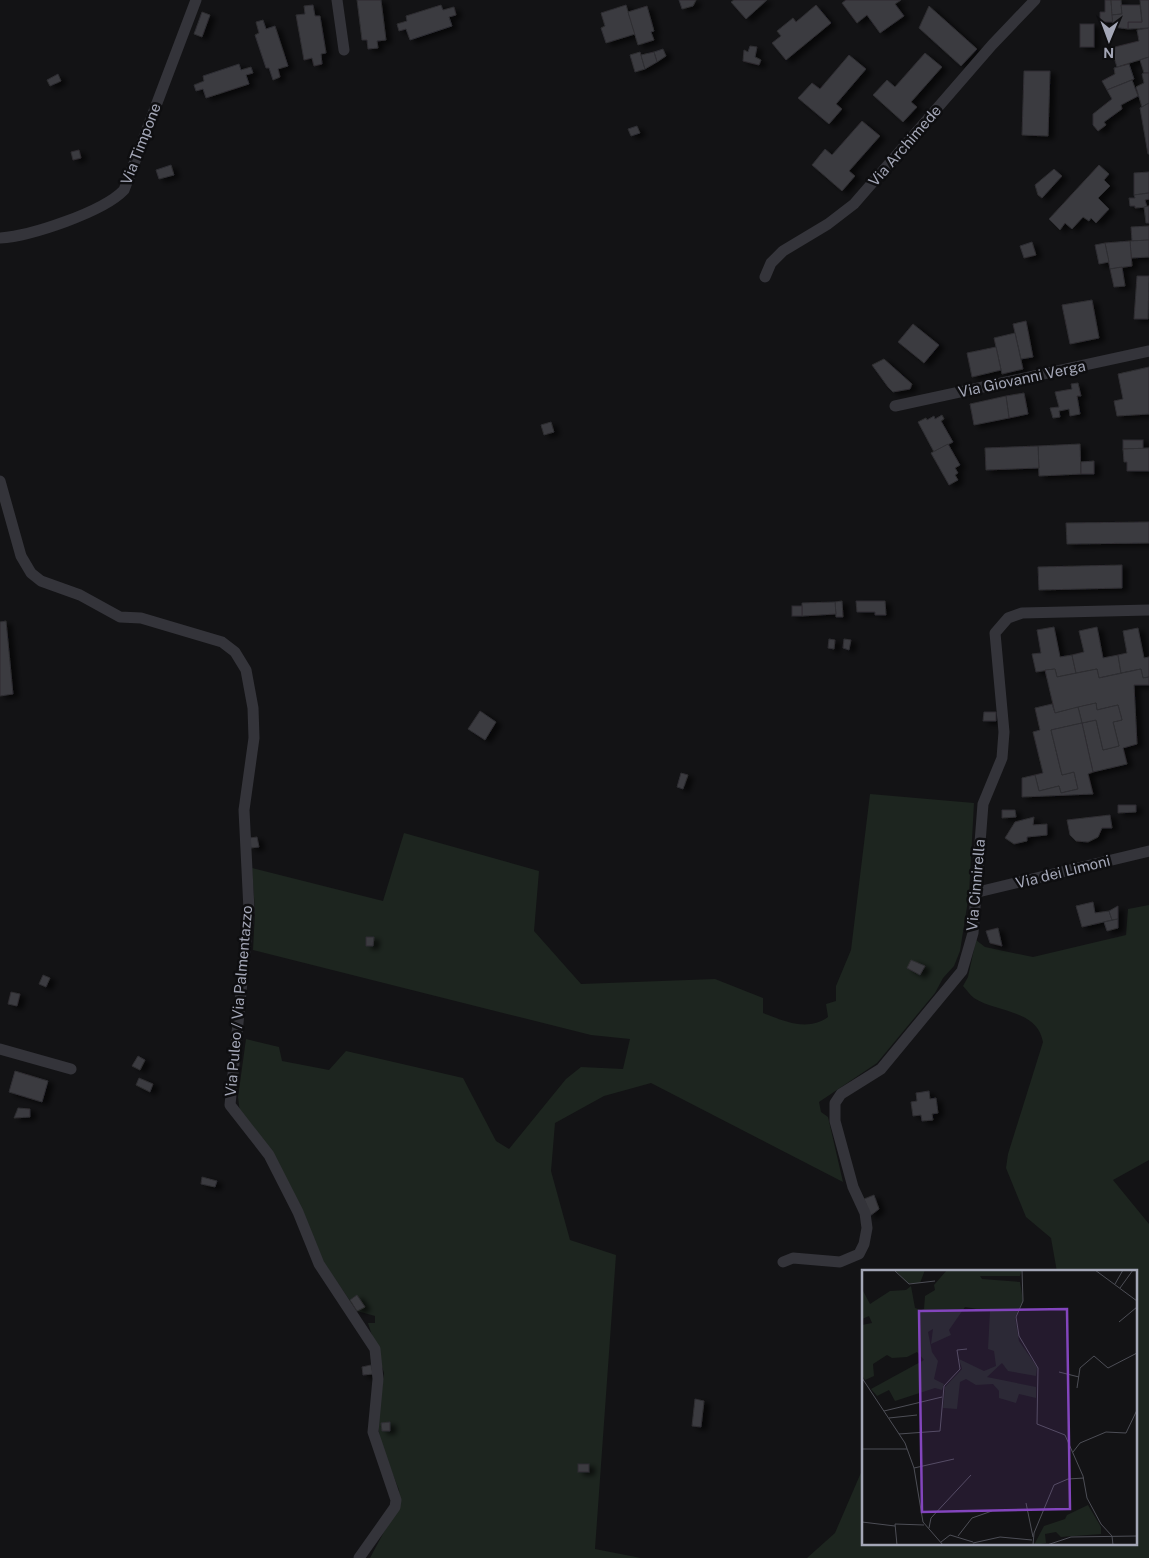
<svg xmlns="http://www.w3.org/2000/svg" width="1149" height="1558" font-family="'Public Sans',sans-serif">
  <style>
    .green { fill: #1d251f }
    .building { fill: #3b3b40; stroke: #2e2d31; filter: url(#shadow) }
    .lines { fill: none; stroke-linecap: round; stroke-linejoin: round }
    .minor { stroke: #34343a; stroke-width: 11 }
    .labels { text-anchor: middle; stroke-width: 5; stroke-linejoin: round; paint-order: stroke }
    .street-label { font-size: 15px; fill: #a4a7b7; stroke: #0e0e10 }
    .inset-road { fill: none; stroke: #4d4e56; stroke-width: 1 }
    .view { fill: #8345bd; fill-opacity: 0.15; stroke: #8345bd; stroke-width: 2.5 }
    .inset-edge { fill: none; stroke: #a4a7b7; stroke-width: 2.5 }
  </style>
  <defs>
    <filter id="shadow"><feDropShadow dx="5.5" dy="3" stdDeviation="2.5" flood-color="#0009"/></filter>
  </defs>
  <rect width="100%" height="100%" fill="#131315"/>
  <!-- green -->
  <g class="green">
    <path d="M870 794 974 803 969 894 960 951 954 966 943 978 935 993 877 1063 819 1102 821 1112 828 1117 843 1182 651 1083 604 1096 555 1123 551 1171 570 1240 616 1255 595 1549 641 1558H370L400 1502 399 1490 380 1442 378 1422 384 1373 368 1323H375V1316L357 1311 324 1263 240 1113 238 1097 246 1039 279 1047 282 1061 329 1070 346 1051 463 1078 496 1141 509 1149 566 1079 581 1067 623 1069 630 1039 591 1035 253 950 255 911 252 868 383 901 404 833 539 871 534 931 581 984 715 979 763 998V1013C784 1021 807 1032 828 1017L826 1004 836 1001V986L851 950Z"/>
    <path d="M1149 905V1160L1113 1180 1149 1224V1558H807L835 1533 863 1468V1544H1135V1272H1057L1051 1238 1026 1217 1006 1168 1008 1154 1043 1042C1037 1009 997 1013 974 998 970 995 967 990 963 986L968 977 976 940 985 947 1033 957 1126 935 1128 909Z"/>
  </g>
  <!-- building -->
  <g class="building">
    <polygon points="357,0 381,0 386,40 377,41 378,48 368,49 367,40 362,40"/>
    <polygon points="679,0 696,0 693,6 682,9"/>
    <polygon points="734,0 767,0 746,19 731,2"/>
    <polygon points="846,0 901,0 895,4 904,16 880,33 867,15 857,23 842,3"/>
    <polygon points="1105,0 1111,0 1113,22 1100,22 1100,12 1105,12"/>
    <polygon points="1111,0 1121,0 1122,14 1112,15"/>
    <polygon points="1140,0 1149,0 1149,28 1128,29 1128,22 1142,22"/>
    <polygon points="313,5 315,16 320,16 326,53 321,54 322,64 314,66 312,58 304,60 296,15 305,14 304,6"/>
    <polygon points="441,5 443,10 454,7 456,15 449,17 452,26 410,40 406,29 399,31 397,24 407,21 406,16"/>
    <polygon points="626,5 635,34 606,43 601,28 605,26 601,13"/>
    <polygon points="816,5 831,23 786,60 772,43 781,36 777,31 793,18 796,22"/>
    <polygon points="1121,5 1140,5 1142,22 1128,22 1128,29 1113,27 1112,15 1122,14"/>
    <polygon points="647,6 654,31 651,32 654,40 638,45 628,12"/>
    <polygon points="929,6 977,49 961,66 919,28"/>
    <polygon points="202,12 210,15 202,37 194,34"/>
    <polygon points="263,20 266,29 275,26 288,66 278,69 280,77 273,80 269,68 266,68 255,35 259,33 256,22"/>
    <rect x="1080" y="24" width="14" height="23"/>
    <polygon points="1149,28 1149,57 1117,67 1111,48 1139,41 1137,30"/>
    <polygon points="750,46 757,47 755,57 761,60 759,65 743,61 744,50 748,52"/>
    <polygon points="663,49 666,56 657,62 654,52"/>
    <polygon points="640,52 645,69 635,72 630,55"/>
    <polygon points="654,52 657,62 645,69 641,55"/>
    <polygon points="925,53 942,67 911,102 917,107 903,122 873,95 887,80 895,87"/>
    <polygon points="849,55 866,69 836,104 842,109 829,124 798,98 812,83 820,89"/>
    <polygon points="1149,57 1149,73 1144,73 1140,60"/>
    <polygon points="239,64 241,70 251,67 253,73 246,75 249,84 206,98 203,89 196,91 194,85 204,81 203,76"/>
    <polygon points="1129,64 1134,79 1107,90 1102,81 1115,74 1114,68"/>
    <polygon points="1024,71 1050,71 1048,136 1022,135"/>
    <polygon points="1144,73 1149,73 1149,103 1142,107 1136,87 1144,83 1142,74"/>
    <polygon points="58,74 61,81 50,86 47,80"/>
    <polygon points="1132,80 1138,96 1121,105 1122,109 1104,122 1106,125 1098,131 1093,125 1093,114 1112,99 1107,90"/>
    <polygon points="1149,103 1149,154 1148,154 1140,108"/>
    <polygon points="862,121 880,136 849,171 855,176 842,191 812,165 825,149 832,155"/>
    <polygon points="637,126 640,133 631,136 628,129"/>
    <polygon points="79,150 81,158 73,160 71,152"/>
    <polygon points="171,165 174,175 159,179 156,170"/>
    <polygon points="1099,165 1109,174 1104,180 1110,186 1098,198 1109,209 1096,223 1091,218 1089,221 1083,217 1072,229 1065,223 1060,230 1049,219"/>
    <polygon points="1054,169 1062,176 1042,198 1038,195 1035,185"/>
    <polygon points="1149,172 1149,193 1134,195 1134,173"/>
    <polygon points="1149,193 1149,199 1145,200 1147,207 1135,208 1135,206 1130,206 1129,198 1135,198 1134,195"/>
    <polygon points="1149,206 1149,223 1146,223 1144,207"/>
    <polygon points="1149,226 1149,240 1132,241 1131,227"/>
    <polygon points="1149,240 1149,257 1131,258 1130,241"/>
    <polygon points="1130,241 1132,266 1110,269 1105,243"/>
    <polygon points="1032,242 1036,255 1024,258 1020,246"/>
    <polygon points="1105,243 1109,262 1099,264 1095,245"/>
    <polygon points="1122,267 1125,286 1114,287 1110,269"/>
    <polygon points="1137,276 1149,276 1148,319 1134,319"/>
    <polygon points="1092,300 1099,338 1070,344 1062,305"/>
    <polygon points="1026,321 1033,357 1021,359 1013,324"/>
    <polygon points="913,324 939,345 924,363 898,342"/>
    <polygon points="1015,333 1023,369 1002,374 994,338"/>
    <polygon points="996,347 1001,370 972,377 967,353"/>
    <polygon points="884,359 912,384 910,389 893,392 888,387 872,365"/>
    <polygon points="1149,367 1149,414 1117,416 1114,401 1123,399 1118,374"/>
    <polygon points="1078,383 1081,396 1077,396 1080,414 1070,416 1069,409 1059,411 1060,417 1053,418 1050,408 1059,407 1055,392 1072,389 1071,384"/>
    <polygon points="1024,393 1028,414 1009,418 1006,396"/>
    <polygon points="1006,396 1009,418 974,425 970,404"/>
    <polygon points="942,415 944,419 941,421 953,442 934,452 918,422 926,418 927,420 934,416 935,419"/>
    <polygon points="551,422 554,432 544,435 541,425"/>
    <rect x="1123" y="440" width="20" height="9"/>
    <polygon points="948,444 960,465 955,468 958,473 955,475 958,480 949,485 931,453"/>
    <polygon points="1080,444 1081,474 1039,476 1038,446"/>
    <polygon points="1038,446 1039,468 986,470 985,448"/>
    <polygon points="1149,448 1149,471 1127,471 1127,462 1124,462 1123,449"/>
    <polygon points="1094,461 1094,474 1081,474 1081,462"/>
    <polygon points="1149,522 1149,543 1067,544 1066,523"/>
    <polygon points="1122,565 1122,588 1039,590 1038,567"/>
    <polygon points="842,601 843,617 836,617 835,602"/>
    <polygon points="856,601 885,601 886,615 875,615 875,612 857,612"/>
    <polygon points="835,602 836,614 802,616 802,603"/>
    <rect x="792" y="606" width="10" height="10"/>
    <polygon points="6,621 13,694 0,696 0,622"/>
    <polygon points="1054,627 1060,657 1072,655 1076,673 1057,677 1055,669 1036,672 1032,654 1041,653 1037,630"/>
    <polygon points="1097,627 1103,658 1118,655 1121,673 1099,678 1097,669 1076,673 1072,655 1084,652 1079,631"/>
    <polygon points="1138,628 1144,658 1149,657 1149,677 1143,678 1141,669 1121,673 1118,655 1127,653 1123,631"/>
    <polygon points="829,639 835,640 834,649 828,648"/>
    <polygon points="844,639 851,640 849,650 843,648"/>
    <polygon points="1055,669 1057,677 1097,669 1099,678 1141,669 1143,678 1149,677 1149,685 1134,685 1137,744 1123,748 1127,764 1093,772 1082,723 1096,720 1103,750 1119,746 1113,722 1122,720 1118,705 1097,710 1096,703 1055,713 1045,670"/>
    <polygon points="1096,703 1097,710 1118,705 1122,720 1113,722 1119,746 1103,750 1096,720 1082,723 1078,707"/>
    <polygon points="1052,704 1055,713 1078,707 1082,723 1051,730 1062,775 1074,772 1078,789 1061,793 1059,786 1039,791 1035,775 1043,773 1033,732 1040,730 1035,708"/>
    <polygon points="480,711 496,722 485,740 468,729"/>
    <polygon points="984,712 996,712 996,721 983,721"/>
    <polygon points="1082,723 1093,772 1088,774 1093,794 1022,797 1022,778 1035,775 1039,791 1059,786 1061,793 1078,789 1074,772 1062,775 1051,730"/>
    <polygon points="681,773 688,775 683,789 677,787"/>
    <polygon points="1118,805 1136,805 1136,812 1118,813"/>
    <polygon points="1002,810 1015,810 1016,817 1002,818"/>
    <polygon points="1110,815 1112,828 1102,828 1098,837 1088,842 1076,841 1070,835 1067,820"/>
    <polygon points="1034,817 1033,825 1047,824 1047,835 1027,837 1027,841 1014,844 1005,838 1015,822"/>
    <polygon points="257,837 259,847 251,848 249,838"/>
    <polygon points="1093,902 1095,913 1109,911 1112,920 1082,927 1076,906"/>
    <polygon points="1118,906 1118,919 1112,920 1109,911"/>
    <polygon points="1118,919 1118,928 1107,931 1104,922"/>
    <polygon points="998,928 1002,946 990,943 986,931"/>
    <polygon points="366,937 374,937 373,946 366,946"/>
    <polygon points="911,960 925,966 920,975 907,968"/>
    <polygon points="43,975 50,978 46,987 39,984"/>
    <polygon points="11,992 20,994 17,1006 8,1004"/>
    <polygon points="138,1056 145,1060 140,1070 132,1066"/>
    <polygon points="15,1071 48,1081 42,1102 9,1092"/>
    <polygon points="139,1078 153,1084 150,1092 136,1085"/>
    <polygon points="929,1091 930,1099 936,1098 938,1113 932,1114 933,1120 922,1121 921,1115 913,1116 911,1102 917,1101 916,1093"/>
    <polygon points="18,1108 30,1109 30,1117 14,1118"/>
    <polygon points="202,1177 217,1181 215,1187 201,1184"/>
    <polygon points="874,1195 879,1209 870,1216 864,1199"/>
    <polygon points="357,1295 365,1307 357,1311 350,1300"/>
    <polygon points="371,1365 373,1374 363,1375 362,1367"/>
    <polygon points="695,1399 704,1401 701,1427 692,1426"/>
    <polygon points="390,1422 390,1431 382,1431 381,1423"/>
    <rect x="578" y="1464" width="11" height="8"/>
  </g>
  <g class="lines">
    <!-- minor -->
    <g class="minor">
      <polyline points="337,0 344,50"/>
      <path d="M0 238C31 236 103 212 124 190L196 0"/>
      <polyline points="765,277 771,263 783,251 828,224 854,204 992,45 1035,0"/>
      <polyline points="895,406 1149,351"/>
      <polyline points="0,481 21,556 31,573 41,581 80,595 120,617 141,618 222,642 235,652 246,670 253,708 254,738 244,810 249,910 230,1105 269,1155 298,1212 319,1264 375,1349 378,1379 373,1432 396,1500 395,1507 359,1558"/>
      <polyline points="978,892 1149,851"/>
      <polyline points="0,1049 71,1069"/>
      <polyline points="783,1262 793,1258 840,1262 859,1254 864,1244 867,1228 865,1213 853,1187 835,1121 835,1103 841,1094 881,1069 962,971 973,933 983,804 1002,758 1004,732 995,633 1008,618 1022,613 1149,610"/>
    </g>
  </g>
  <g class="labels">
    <!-- street labels -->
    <g class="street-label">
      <text transform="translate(141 144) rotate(-69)" y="5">Via Timpone</text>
      <text transform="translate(905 146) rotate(-49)" y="5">Via Archimede</text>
      <text transform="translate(1022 379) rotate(-12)" y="5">Via Giovanni Verga</text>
      <text transform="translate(1063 872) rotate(-14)" y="5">Via dei Limoni</text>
      <text transform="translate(976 885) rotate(-85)" y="5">Via Cinnirella</text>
      <text transform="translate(239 1001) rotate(-85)" y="5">Via Puleo / Via Palmentazzo</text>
    </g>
  </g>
  <!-- overview -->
  <g transform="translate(862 1270)">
    <rect width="275" height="275" fill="#131315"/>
    <path d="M33 0H63L58 13H46ZM85 0H160L158 6H118L120 9 158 12 161 31 153 47 157 71 175 97 174 106 146 101 140 93 125 107 174 117V128L157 124 154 133 137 128V121L131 114 114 115 104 109 98 112 95 139 81 138 83 117 100 99 97 89 122 101 134 96 132 81 126 79 128 41 103 37 87 60 89 65 69 74 71 59 66 62 70 82 76 91 72 109 82 114 80 120 73 118 33 131 27 120 15 126 9 119 62 90 55 82 45 87 30 88 25 85 11 94 12 106 3 110 0 105V55L10 53 7 46 0 49V19L8 34 28 21 44 20 49 16 53 38 59 40 62 39 63 26 73 20 72 15ZM226 235 239 257V264L199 267 194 262 183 264 184 273 172 275 182 256 203 249 205 245Z" fill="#1d251f"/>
    <path class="inset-road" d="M32 0 47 14 73 11M160 0 161 31 154 47 157 66 176 98 175 154 203 165 221 206 225 228 239 254 250 266 251 275M233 0 275 31M253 14 261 0M258 18 271 0M257 52 275 37M197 102 217 107M0 108 43 173 52 198 61 252 81 275M215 118 218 98 232 86 246 98 275 83M22 141 80 127M27 148 55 145M37 164 78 161 82 116 98 99 95 80 105 79M0 179H45M211 182 218 173 244 162 264 163 275 140M52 198 92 189M164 233 171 267M0 252 33 256M67 258 69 248 109 205M96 266 110 248 130 241M79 272 88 265 111 272M111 273 138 267 170 270M35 275 33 254 62 255M171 275 172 263 192 215 206 209 222 208M185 275 209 267 275 266"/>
    <path class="view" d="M205 39 208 239 60 242 57 41Z"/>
    <rect width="275" height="275" class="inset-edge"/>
  </g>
  <!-- north arrow -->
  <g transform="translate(1109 40) rotate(181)" stroke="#0e0e10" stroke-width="4" paint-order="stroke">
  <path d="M0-4L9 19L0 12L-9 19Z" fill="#a4a7b7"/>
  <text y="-8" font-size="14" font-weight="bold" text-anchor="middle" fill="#a4a7b7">N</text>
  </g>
</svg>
